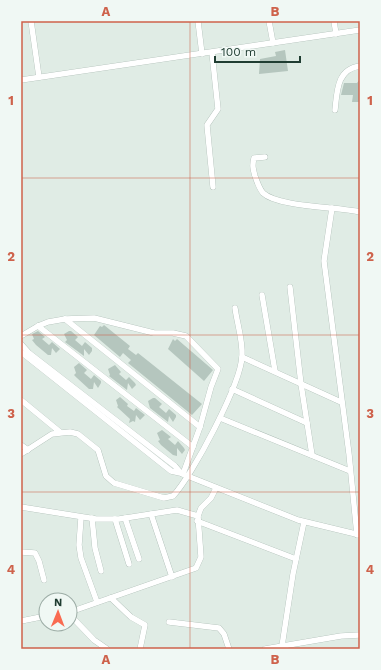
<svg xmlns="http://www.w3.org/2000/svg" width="381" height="670" font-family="'Work Sans',sans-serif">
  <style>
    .building { fill: #b5c6be }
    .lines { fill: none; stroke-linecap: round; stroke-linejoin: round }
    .minor-casing { stroke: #a3b4ac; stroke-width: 6 }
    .minor { stroke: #fff; stroke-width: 5.5 }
    .grid { fill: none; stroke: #ce624b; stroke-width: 1; stroke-opacity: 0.55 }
    .neatline { fill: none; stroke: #ce624b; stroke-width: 1.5 }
    .grid-label { font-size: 13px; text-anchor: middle; font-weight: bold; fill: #ce624b }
  </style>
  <rect width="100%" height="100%" fill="#e0ece5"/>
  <!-- building -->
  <g class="building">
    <polygon points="285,50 288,71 259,74 260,59 276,56 275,52"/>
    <polygon points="360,79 360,102 352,102 353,95 341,95 344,83 357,83"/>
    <polygon points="104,325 130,346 128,349 136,355 138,353 202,404 192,415 128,363 131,360 123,353 120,357 94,335 100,326 102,327"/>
    <polygon points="38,331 45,337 42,339 49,345 52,342 60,349 56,353 52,348 51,355 48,355 36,345 32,340 34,339 32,334"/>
    <polygon points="69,331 71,331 78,337 75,340 82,346 85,342 92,348 92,351 89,355 84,349 84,356 65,342 67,340 64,334"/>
    <polygon points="173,339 175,341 177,339 213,370 204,381 168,349"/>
    <polygon points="79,363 87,370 84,373 91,379 94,375 101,381 101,383 98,388 94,382 93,389 89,389 77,378 74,375 76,373 74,367"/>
    <polygon points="115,365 121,372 119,374 126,380 129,377 135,383 136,385 132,389 128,383 127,390 109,376 110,375 108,369"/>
    <polygon points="120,397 128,404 127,406 134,411 136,408 145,415 140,420 136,415 135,422 133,421 129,423 130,419 117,407 118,406 116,400"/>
    <polygon points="153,398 155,398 162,404 159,407 166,413 169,409 176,415 176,417 173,422 169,416 168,422 150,408 148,401"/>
    <polygon points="162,430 171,437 168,439 175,445 178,441 184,448 185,450 182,454 177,448 177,456 173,455 161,445 158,441 160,440 157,433"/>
  </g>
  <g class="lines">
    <!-- minor casing -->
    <g class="minor-casing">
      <g id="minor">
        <polyline points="31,21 39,77"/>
        <polyline points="198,21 202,54"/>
        <polyline points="269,21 273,43"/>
        <polyline points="334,21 336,34"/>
        <polyline points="212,53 218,109 207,125 213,187"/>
        <polyline points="21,80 360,30"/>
        <path d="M335 110C337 91 337 69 360 66"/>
        <path d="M265 157 254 158C252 165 253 169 255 176 257 182 259 188 263 193 278 207 338 207 360 212"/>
        <polyline points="332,208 324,261 349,454 357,535"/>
        <polyline points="290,287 301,384 312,455"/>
        <polyline points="262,295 275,371"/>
        <polyline points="65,319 200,427"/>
        <polyline points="38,326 193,447"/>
        <polyline points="21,336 38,326 48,322 65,319 94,318 154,333 173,333 186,336 218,369 211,387 200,427 183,474"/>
        <polyline points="21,344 29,353 175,466 180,472"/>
        <polyline points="21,352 171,471 180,473 298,520 360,535"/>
        <polyline points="242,357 341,402"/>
        <polyline points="232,389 307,423"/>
        <polyline points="21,400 60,432"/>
        <polyline points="220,418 350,471"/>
        <polyline points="21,445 28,450"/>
        <path d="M21 454 52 434 70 432 78 434 98 450 106 476 114 483 164 498 173 496C192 476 241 384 242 356 243 341 237 323 235 308"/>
        <polyline points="21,507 96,519 119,519 177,510 198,516"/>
        <polyline points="151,514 172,577"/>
        <polyline points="81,518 79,545 81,558 97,602"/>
        <polyline points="92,518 95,548 101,571"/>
        <polyline points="125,518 139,559"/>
        <polyline points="115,519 129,564"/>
        <polyline points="197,521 296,559"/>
        <polyline points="21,552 35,553 39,561 44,580"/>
        <polyline points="111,598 131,617 145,625 140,649"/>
        <polyline points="70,612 196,568 201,557 198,516 201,508 211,498 216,488"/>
        <polyline points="70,615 94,640 107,649"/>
        <polyline points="21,621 46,616"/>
        <polyline points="169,622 219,628 224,634 229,649"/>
        <polyline points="282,646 293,574 304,522"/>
        <polyline points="265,649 341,636 360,635"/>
      </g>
    </g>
    <!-- minor -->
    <use href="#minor" class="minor"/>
  </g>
  <!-- grid -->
  <path class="grid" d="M190 21V649M21 178H360M21 335H360M21 492H360"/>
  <!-- border -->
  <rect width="381" height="670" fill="none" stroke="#f0f8f4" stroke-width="44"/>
  <!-- north arrow -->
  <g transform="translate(58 612) rotate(1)"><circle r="19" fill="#f0f8f4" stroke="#9dada6"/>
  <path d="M0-3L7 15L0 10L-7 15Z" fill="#f96b51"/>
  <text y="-6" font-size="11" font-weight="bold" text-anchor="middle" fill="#203d32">N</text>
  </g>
  <!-- scale -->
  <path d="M215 56v6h85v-6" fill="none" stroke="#203d32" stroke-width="2"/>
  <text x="221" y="56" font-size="12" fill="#203d32" stroke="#f0f8f4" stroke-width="3" paint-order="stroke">100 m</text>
  <rect x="22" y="22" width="337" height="626" class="neatline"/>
  <g class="grid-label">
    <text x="106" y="16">A</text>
    <text x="275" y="16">B</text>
    <text x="11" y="105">1</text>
    <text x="370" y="105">1</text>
    <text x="11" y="261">2</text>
    <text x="370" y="261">2</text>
    <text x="11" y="418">3</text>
    <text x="370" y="418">3</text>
    <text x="11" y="574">4</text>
    <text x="370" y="574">4</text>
    <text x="106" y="664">A</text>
    <text x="275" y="664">B</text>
  </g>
</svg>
